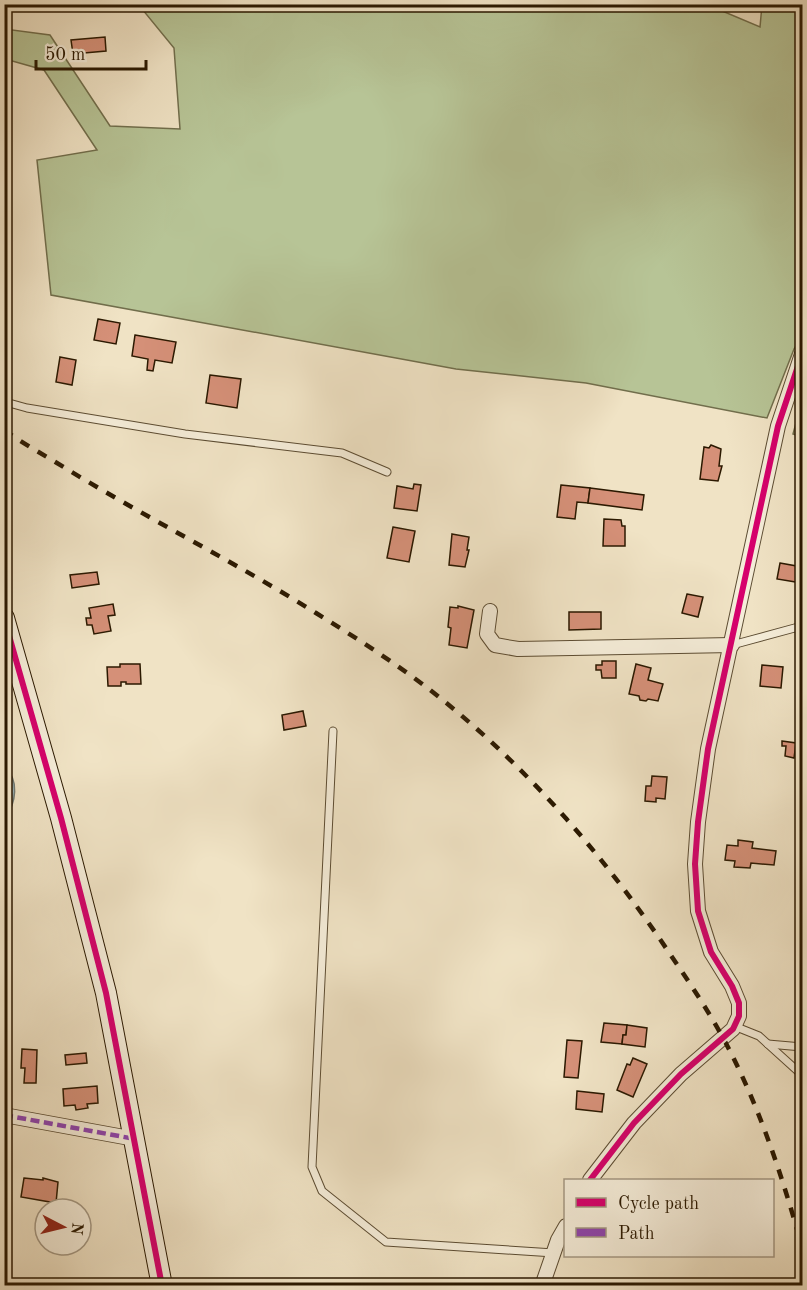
<svg xmlns="http://www.w3.org/2000/svg" width="807" height="1290" font-family="'Old Standard TT',serif">
  <style>
    .green { fill: #b7c496; stroke: #716e4c; stroke-width: 1.5 }
    .water { fill: #a0bbbf; stroke: #717a73; stroke-width: 1.5 }
    .building { fill: #d59078; stroke: #2b1901; stroke-width: 1.5 }
    .lines { fill: none; stroke-linecap: round; stroke-linejoin: round }
    .lane-casing { stroke: #5c4c32; stroke-width: 9 }
    .street-casing { stroke: #5c4c32; stroke-width: 16 }
    .secondary-casing { stroke: #2b1901; stroke-width: 22 }
    .lane { stroke: #f5edd9; stroke-width: 7 }
    .street { stroke: #f5edd9; stroke-width: 14 }
    .secondary { stroke: #f5edd9; stroke-width: 20 }
    .rail { stroke: #2b1901; stroke-width: 4.5; stroke-dasharray: 10 10; stroke-linecap: butt }
    .quiet { stroke: #8e44ad; stroke-width: 4.5; stroke-dasharray: 9 4.5; stroke-linecap: butt }
    .cycleway-casing { stroke: #f5edd9; stroke-width: 10 }
    .cycleway { stroke: #d6006c; stroke-width: 6 }
  </style>
  <rect width="100%" height="100%" fill="#f0e3c5"/>
  <filter id="stains"><feTurbulence type="fractalNoise" baseFrequency=".00333" numOctaves="4"/><feColorMatrix values="0 0 0 0 .2 0 0 0 0 .09 0 0 0 0 .02 0 0 0 .5 -.17"/></filter>
  <radialGradient id="worn" r=".72"><stop offset=".6" stop-color="#630" stop-opacity="0"/><stop offset="1" stop-color="#630" stop-opacity=".3"/></radialGradient>
  <!-- green -->
  <g class="green">
    <polygon points="708,5 760,27 762,5 802,5 802,336 794,349 767,418 586,383 456,369 51,295 37,160 97,150 44,70 5,59 5,29 50,35 110,126 180,129 174,48 142,9 155,5"/>
    <polygon points="802,401 802,437 793,434"/>
  </g>
  <!-- water -->
  <path class="water" d="M4 766C20 780 16 803 5 818Z"/>
  <!-- building -->
  <g class="building">
    <polygon points="105,37 106,51 73,54 71,40"/>
    <polygon points="98,319 120,323 116,344 94,340"/>
    <polygon points="135,335 176,342 172,363 155,360 153,371 147,370 148,359 132,356"/>
    <polygon points="60,357 76,360 72,385 56,382"/>
    <polygon points="210,375 241,379 237,408 206,403"/>
    <polygon points="711,445 721,449 719,466 722,466 718,481 700,479 704,447 709,448"/>
    <polygon points="414,484 421,485 417,511 394,508 397,486 413,489"/>
    <polygon points="561,485 590,488 588,503 577,502 575,519 557,517"/>
    <polygon points="590,488 644,495 642,510 588,503"/>
    <polygon points="604,519 621,520 622,526 625,526 625,546 603,546"/>
    <polygon points="393,527 415,531 409,562 387,558"/>
    <polygon points="452,534 469,537 467,550 469,550 465,567 449,565"/>
    <polygon points="780,563 802,567 802,583 777,579"/>
    <polygon points="97,572 99,584 72,588 70,575"/>
    <polygon points="687,594 703,597 698,617 682,613"/>
    <polygon points="113,604 115,615 108,616 111,631 94,634 92,625 87,625 86,618 91,618 89,608"/>
    <polygon points="458,606 474,610 467,648 449,645 451,628 448,627 450,607 458,608"/>
    <polygon points="569,612 601,612 601,629 569,630"/>
    <polygon points="602,661 616,661 616,678 602,678 601,670 596,670 596,665 602,665"/>
    <polygon points="120,664 140,664 141,684 126,684 126,682 121,682 121,686 108,686 107,667 120,667"/>
    <polygon points="636,664 651,668 648,680 663,684 658,701 648,699 646,701 640,700 639,696 629,694"/>
    <polygon points="762,665 783,667 781,688 760,686"/>
    <polygon points="303,711 306,726 284,730 282,715"/>
    <polygon points="782,741 796,743 794,758 785,756 786,746 782,746"/>
    <polygon points="652,776 667,777 665,799 656,798 656,802 645,801 646,786 651,786"/>
    <polygon points="738,840 753,842 752,848 776,851 774,865 751,863 750,868 734,867 735,861 725,860 727,845 738,846"/>
    <polygon points="604,1023 627,1025 626,1035 623,1035 622,1044 601,1042"/>
    <polygon points="627,1025 647,1028 645,1047 622,1044 623,1035 626,1035"/>
    <polygon points="567,1040 582,1041 578,1078 564,1077"/>
    <polygon points="22,1049 37,1050 36,1083 24,1083 25,1068 21,1068"/>
    <polygon points="86,1053 87,1063 66,1065 65,1055"/>
    <polygon points="633,1058 647,1064 633,1097 617,1090 627,1064 630,1065"/>
    <polygon points="97,1086 98,1103 87,1104 88,1108 76,1110 75,1105 64,1106 63,1089"/>
    <polygon points="577,1091 604,1094 602,1112 576,1109"/>
    <polygon points="24,1178 43,1180 43,1178 58,1182 56,1203 21,1197"/>
  </g>
  <g class="lines">
    <!-- lane casing -->
    <g class="lane-casing">
      <g id="lane">
        <polyline points="4,399 9,403 27,408 185,434 342,453 387,472"/>
        <polyline points="732,645 802,626"/>
        <polyline points="333,731 312,1167 322,1191 386,1242 554,1253"/>
        <polyline points="734,1026 759,1036 802,1075"/>
        <polyline points="768,1044 802,1047"/>
      </g>
    </g>
    <!-- street casing -->
    <g class="street-casing">
      <g id="street">
        <polyline points="490,611 487,634 495,645 518,649 732,645"/>
        <polyline points="4,1115 135,1139"/>
        <polyline points="590,1180 634,1123 681,1074 733,1029 739,1016 739,1003 732,986 711,952 698,911 695,864 698,822 708,749 778,426 802,354"/>
        <polyline points="542,1286 558,1240 566,1226"/>
      </g>
    </g>
    <!-- secondary casing -->
    <g class="secondary-casing">
      <polyline id="secondary" points="4,618 61,818 106,993 162,1286"/>
    </g>
    <!-- lane -->
    <use href="#lane" class="lane"/>
    <!-- street -->
    <use href="#street" class="street"/>
    <!-- secondary -->
    <use href="#secondary" class="secondary"/>
    <!-- rail -->
    <path class="rail" d="M4 430C25 445 48 457 70 471 151 520 236 563 316 613 358 639 400 666 439 697 529 769 604 856 668 951 687 979 706 1007 722 1036 758 1102 782 1175 802 1247"/>
    <!-- quiet -->
    <polyline class="quiet" points="4,1115 135,1139"/>
    <!-- cycleway casing -->
    <g class="cycleway-casing">
      <g id="cycleway">
        <polyline points="4,618 61,818 106,993 162,1286"/>
        <polyline points="590,1180 634,1123 681,1074 733,1029 739,1016 739,1003 732,986 711,952 698,911 695,864 698,822 708,749 778,426 802,354"/>
      </g>
    </g>
    <!-- cycleway -->
    <use href="#cycleway" class="cycleway"/>
  </g>
  <!-- margin -->
  <rect width="807" height="1290" fill="none" stroke="#f0e3c5" stroke-width="24"/>
  <rect x="6" y="6" width="795" height="1278" fill="none" stroke="#2b1901" stroke-width="3"/>
  <rect x="12" y="12" width="783" height="1266" fill="none" stroke="#2b1901" stroke-width="1.5"/>
  <!-- legend -->
  <rect x="564" y="1179" width="210" height="78" fill="#f5edd9" stroke="#a49883" stroke-width="1.5"/>
  <rect x="576" y="1198" width="30" height="9" fill="#d6006c" stroke="#a49883" stroke-width="1.5"/>
  <text x="618" y="1209" font-size="18" fill="#2b1901">Cycle path</text>
  <rect x="576" y="1228" width="30" height="9" fill="#8e44ad" stroke="#a49883" stroke-width="1.5"/>
  <text x="618" y="1239" font-size="18" fill="#2b1901">Path</text>
  <!-- north arrow -->
  <g transform="translate(63 1227) rotate(97)"><circle r="28" fill="#f5edd9" stroke="#a49883" stroke-width="1.5"/>
  <path d="M0-4.5L10 22L0 15L-10 22Z" fill="#8f2418"/>
  <text y="-9" font-size="16" font-weight="bold" text-anchor="middle" fill="#2b1901">N</text>
  </g>
  <!-- scale -->
  <path d="M36 60v9h110v-9" fill="none" stroke="#2b1901" stroke-width="3"/>
  <text x="45" y="60" font-size="18" fill="#2b1901" stroke="#f5edd9" stroke-width="4.5" paint-order="stroke">50 m</text>
  <rect width="100%" height="100%" filter="url(#stains)"/>
  <rect width="100%" height="100%" fill="url(#worn)"/>
</svg>
